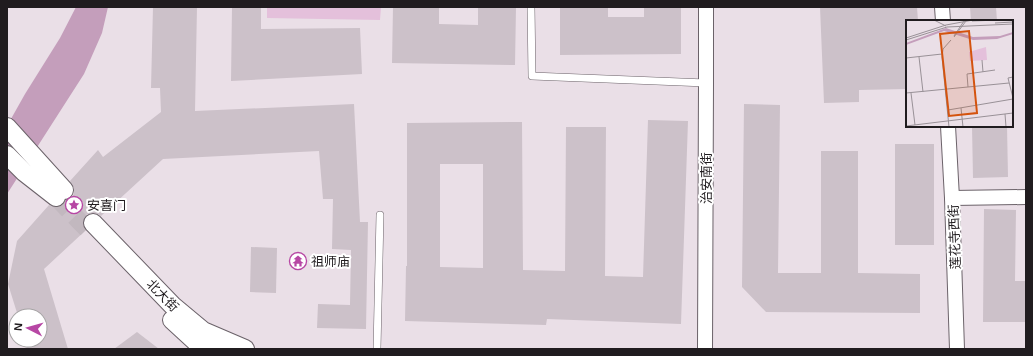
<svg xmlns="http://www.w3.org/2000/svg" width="1033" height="356" font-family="Helvetica,'Noto Sans SC',sans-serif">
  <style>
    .green { fill: #e4c0db }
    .water { fill: #c49ebb }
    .building { fill: #ccc1c9; fill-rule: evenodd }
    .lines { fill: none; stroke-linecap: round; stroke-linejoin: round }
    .tertiary-tunnel { stroke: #c2b8bf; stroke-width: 18; stroke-dasharray: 18 9; stroke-linecap: butt }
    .service-casing { stroke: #6b6269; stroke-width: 8 }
    .minor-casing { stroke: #6b6269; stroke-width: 16 }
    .tertiary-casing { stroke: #6b6269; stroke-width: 20 }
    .service { stroke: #fff; stroke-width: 7 }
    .minor { stroke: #fff; stroke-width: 14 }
    .tertiary { stroke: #fff; stroke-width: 18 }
    .labels { text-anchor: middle; stroke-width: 4; stroke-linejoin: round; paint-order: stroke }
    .street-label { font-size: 13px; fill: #201c1f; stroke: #fff }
    .poi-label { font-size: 13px; fill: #201c1f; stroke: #fff; text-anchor: start }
    .inset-road { fill: none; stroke: #999197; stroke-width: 1 }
    .view { fill: #d4530e; fill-opacity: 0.15; stroke: #d4530e; stroke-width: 2 }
    .inset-edge { fill: none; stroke: #201c1f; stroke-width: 2 }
  </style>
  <rect width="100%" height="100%" fill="#eadfe7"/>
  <!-- green -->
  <polygon class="green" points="267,7 381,7 380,20 267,18"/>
  <!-- water -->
  <polygon class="water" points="76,7 108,7 102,33 84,74 7,194 7,126 25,94 60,38"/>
  <!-- building -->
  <g class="building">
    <polygon points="153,7 197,7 195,111 354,104 360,222 368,222 366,329 317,328 318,304 350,305 351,250 332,249 333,199 323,199 319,151 163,159 101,216 96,213 90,213 86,215 83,220 83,226 86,230 44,269 68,349 27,349 24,340 40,340 40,316 18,316 8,284 17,241 49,205 54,207 60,207 64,204 66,200 71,197 74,194 74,188 70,181 98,150 103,157 161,112 160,88 151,88"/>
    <polygon points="232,7 261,7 261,29 360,28 362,74 231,81"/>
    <polygon points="393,7 439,7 439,24 478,25 478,7 516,7 515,65 392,63"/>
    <polygon points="560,7 608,7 608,17 644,17 644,7 681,7 681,54 560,55"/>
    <polygon points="820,7 917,7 918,21 907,21 907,89 859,90 859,102 824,103"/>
    <polygon points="970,7 996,7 997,21 971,21"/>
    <polygon points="744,104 780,105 778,273 821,273 821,151 858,151 858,273 920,274 920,313 766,312 742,287"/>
    <path d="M648 120 688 121 681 324 547 319 546 325 405 321 406 266H407V123L522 122 523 270 565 271 566 127H606L605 276 643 277ZM440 164H483V268L440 267Z"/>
    <polygon points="972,126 1007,126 1008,177 973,178"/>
    <rect x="895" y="144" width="39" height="101"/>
    <polygon points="984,209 1016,210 1015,281 1026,281 1026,322 983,322"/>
    <polygon points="251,247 277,248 276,293 250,292"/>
    <polygon points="137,332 159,349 114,349"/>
  </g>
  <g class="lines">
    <!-- tertiary-tunnel -->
    <polyline class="tertiary-tunnel" points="56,197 87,229"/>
    <!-- service casing -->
    <g class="service-casing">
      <g id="service">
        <polyline points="531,7 532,76 706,83"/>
        <polyline points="377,349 380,215"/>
      </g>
    </g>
    <!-- minor casing -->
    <g class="minor-casing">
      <g id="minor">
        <polyline points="942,7 943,21"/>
        <polyline points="948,126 952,198 957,349"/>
        <polyline points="952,198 1026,197"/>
        <polyline points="705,349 706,83 706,7"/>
      </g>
    </g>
    <!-- tertiary casing -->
    <g class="tertiary-casing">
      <g id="tertiary">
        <polyline points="7,127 64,190"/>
        <polyline points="7,155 24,172 56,197"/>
        <polyline points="93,223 173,306 203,331 245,349"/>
        <polyline points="172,320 197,343 212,349"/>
      </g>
    </g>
    <!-- service -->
    <use href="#service" class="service"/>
    <!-- minor -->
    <use href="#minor" class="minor"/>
    <!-- tertiary -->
    <use href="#tertiary" class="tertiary"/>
  </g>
  <!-- icons -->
  <defs>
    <g id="sight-ring" transform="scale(0.9)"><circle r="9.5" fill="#fff" stroke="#b747a4" stroke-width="1.5"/><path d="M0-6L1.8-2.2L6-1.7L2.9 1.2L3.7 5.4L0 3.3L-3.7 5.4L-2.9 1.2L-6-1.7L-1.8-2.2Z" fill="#b747a4"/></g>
    <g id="temple-ring" transform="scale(0.9)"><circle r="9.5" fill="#fff" stroke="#b747a4" stroke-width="1.5"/><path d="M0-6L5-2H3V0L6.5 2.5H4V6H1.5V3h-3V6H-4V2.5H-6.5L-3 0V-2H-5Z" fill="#b747a4"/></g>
  </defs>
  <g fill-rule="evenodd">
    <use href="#sight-ring" x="74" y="205"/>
    <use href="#temple-ring" x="298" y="261"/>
  </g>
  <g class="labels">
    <!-- street labels -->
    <g class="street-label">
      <text transform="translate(706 178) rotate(-90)" y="5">治安南街</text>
      <text transform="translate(954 237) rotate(-92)" y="5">莲花寺西街</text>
      <text transform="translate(163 295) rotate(45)" y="5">北大街</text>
    </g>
    <!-- poi labels -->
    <g class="poi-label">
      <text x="87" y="210">安喜门</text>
      <text x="311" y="266">祖师庙</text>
    </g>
  </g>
  <!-- overview -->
  <g transform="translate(906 20)">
    <rect width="107" height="107" fill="#eadfe7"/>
    <path d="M80 27 81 40 64 41 63 32Z" fill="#e4c0db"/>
    <path d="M40 8 67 17 94 16 107 12V14L91 19 67 20 38 11 0 25V23Z" fill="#c49ebb"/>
    <path class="inset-road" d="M28 0 40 6M66 1 93 0M89 3 107 2M48 16 58 1M48 17 60 1M0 18 40 5 67 0M0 20 41 7 107 4M13 37 17 72M0 38 36 34M76 40 77 52M107 57 102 58 107 78M62 67 61 54 89 50M0 73 103 63M5 73 9 105M55 88 57 107M42 90 107 79M99 94 100 107M0 106 107 93M43 107 36 37 37 29 45 20"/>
    <path class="view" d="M63 11 71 93 43 96 34 14Z"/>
    <rect width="107" height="107" class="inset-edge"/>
  </g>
  <!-- border -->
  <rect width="1033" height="356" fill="none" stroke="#201c1f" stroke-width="16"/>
  <!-- north arrow -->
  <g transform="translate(28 328) rotate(276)"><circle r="19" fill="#ffffff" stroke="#a6a4a5"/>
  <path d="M0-3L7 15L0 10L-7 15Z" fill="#b747a4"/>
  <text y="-6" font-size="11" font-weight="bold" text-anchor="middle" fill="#201c1f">N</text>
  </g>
</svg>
